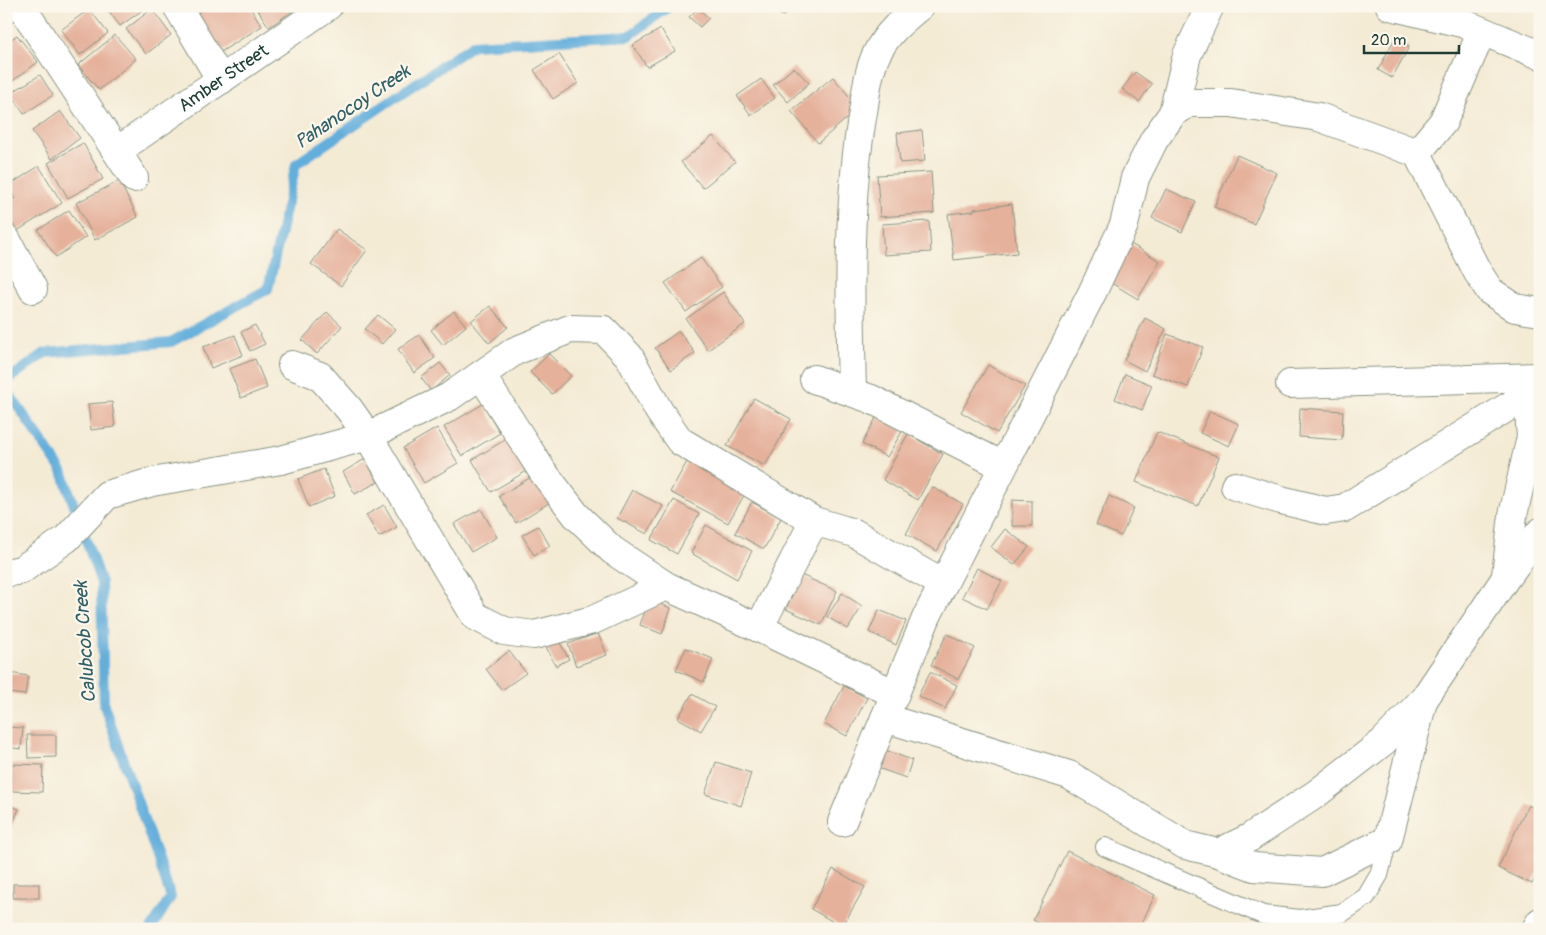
<svg xmlns="http://www.w3.org/2000/svg" width="1546" height="935" font-family="Pangolin,sans-serif">
  <style>
    .lines { fill: none; stroke-linecap: round; stroke-linejoin: round }
    .stream { stroke: #63aedb; stroke-width: 10 }
    .building { fill: #e5b19b }
    .service-casing { stroke: #8a9484; stroke-width: 20 }
    .minor-casing { stroke: #8a9484; stroke-width: 30 }
    .service { stroke: #fff; stroke-width: 18 }
    .minor { stroke: #fff; stroke-width: 28 }
    .labels { text-anchor: middle; stroke-width: 4.5; stroke-linejoin: round; paint-order: stroke }
    .street-label { font-size: 18px; fill: #1f3d34; stroke: #fbf7ec }
    .water-label { font-size: 19px; font-style: italic; fill: #335f66; stroke: #fbf7ec }
  </style>
  <rect width="100%" height="100%" fill="#fbf7ec"/>
  <filter id="ink" filterUnits="userSpaceOnUse"><feTurbulence type="fractalNoise" baseFrequency=".02" numOctaves="2"/><feDisplacementMap in="SourceGraphic" scale="10" xChannelSelector="R" yChannelSelector="G"/><feConvolveMatrix kernelMatrix="1 2 1 2 8 2 1 2 1" color-interpolation-filters="sRGB"/></filter>
  <filter id="wash" filterUnits="userSpaceOnUse"><feTurbulence type="fractalNoise" baseFrequency=".0096" numOctaves="4" result="noise"/><feDisplacementMap in="SourceGraphic" scale="20" xChannelSelector="R" yChannelSelector="G"/><feGaussianBlur stdDeviation="1.12" result="paint"/><feColorMatrix in="noise" values="0 0 0 0 0 0 0 0 0 0 0 0 0 0 0 0 0 1.4 0 .05"/><feComposite in="paint" operator="in"/></filter>
  <g filter="url(#wash)">
    <rect width="100%" height="100%" fill="#f4ebd5"/>
    <g class="lines">
      <!-- stream -->
      <g class="stream">
        <polyline points="6,381 45,353 171,342 268,289 296,164 473,45 629,36 670,6"/>
        <polyline points="6,389 62,471 101,583 104,705 171,897 151,929"/>
      </g>
    </g>
    <g id="blocks">
      <!-- building -->
      <g class="building">
        <polygon points="105,6 141,6 144,9 120,26"/>
        <polygon points="208,6 249,6 262,26 219,53 195,15"/>
        <polygon points="255,6 300,6 269,27"/>
        <polygon points="771,6 786,6 784,16 770,11"/>
        <polygon points="698,8 709,18 700,27 689,17"/>
        <polygon points="89,9 108,33 80,55 61,30"/>
        <polygon points="152,9 171,35 146,54 126,29"/>
        <polygon points="6,15 12,23 6,27"/>
        <polygon points="661,29 675,51 647,67 633,45"/>
        <polygon points="17,35 38,62 10,83 6,77 6,43"/>
        <polygon points="115,35 136,59 99,90 78,65"/>
        <polygon points="1394,40 1409,47 1392,78 1378,70"/>
        <polygon points="559,54 578,83 553,99 534,70"/>
        <polygon points="794,67 809,83 788,102 773,85"/>
        <polygon points="1135,72 1152,84 1139,102 1122,89"/>
        <polygon points="40,75 53,95 24,114 11,93"/>
        <polygon points="833,77 859,108 818,143 791,111"/>
        <polygon points="761,79 775,98 751,115 737,96"/>
        <polygon points="6,105 13,115 6,120"/>
        <polygon points="60,111 80,138 52,159 32,131"/>
        <polygon points="922,130 925,161 900,163 897,133"/>
        <polygon points="713,136 735,162 703,188 681,162"/>
        <polygon points="83,143 103,179 68,198 48,163"/>
        <polygon points="1237,155 1277,173 1254,224 1214,207"/>
        <polygon points="39,166 62,203 17,231 6,212 6,203 15,198 8,186"/>
        <polygon points="931,172 934,213 880,217 877,175"/>
        <polygon points="119,181 138,217 95,240 76,203"/>
        <polygon points="1166,189 1196,202 1182,232 1152,218"/>
        <polygon points="1012,204 1017,253 954,260 948,214 974,211 974,209"/>
        <polygon points="69,210 86,237 56,257 38,230"/>
        <polygon points="929,221 931,252 884,255 882,224"/>
        <polygon points="337,229 367,250 341,286 311,264"/>
        <polygon points="1129,243 1160,261 1138,299 1108,281"/>
        <polygon points="701,258 722,287 686,312 665,283"/>
        <polygon points="723,292 745,324 708,350 686,319"/>
        <polygon points="490,306 508,327 489,343 471,321"/>
        <polygon points="454,311 466,326 443,345 431,330"/>
        <polygon points="327,312 342,326 317,354 302,340"/>
        <polygon points="378,315 395,329 382,344 365,329"/>
        <polygon points="1145,318 1166,329 1145,371 1124,360"/>
        <polygon points="255,325 265,344 250,351 241,332"/>
        <polygon points="679,331 695,353 671,370 655,348"/>
        <polygon points="1167,334 1203,347 1188,387 1152,374"/>
        <polygon points="235,335 243,355 211,368 203,347"/>
        <polygon points="419,335 435,358 414,373 398,349"/>
        <polygon points="549,354 571,376 552,394 530,372"/>
        <polygon points="255,359 267,388 241,398 229,369"/>
        <polygon points="440,363 450,375 431,391 421,378"/>
        <polygon points="988,365 1025,386 997,433 961,412"/>
        <polygon points="1125,374 1152,385 1142,410 1115,399"/>
        <polygon points="754,398 791,419 765,466 727,446"/>
        <polygon points="112,402 115,427 91,430 88,404"/>
        <polygon points="483,404 500,433 462,456 444,427"/>
        <polygon points="1300,408 1343,411 1342,440 1299,437"/>
        <polygon points="1210,411 1239,424 1229,446 1200,433"/>
        <polygon points="877,416 903,430 887,457 862,444"/>
        <polygon points="437,428 458,463 424,483 403,448"/>
        <polygon points="1157,432 1219,457 1198,506 1136,482"/>
        <polygon points="908,434 943,454 918,500 883,480"/>
        <polygon points="511,436 530,469 491,492 472,460"/>
        <polygon points="365,459 378,482 355,494 343,472"/>
        <polygon points="688,460 746,492 728,523 670,492"/>
        <polygon points="324,469 335,496 309,507 298,479"/>
        <polygon points="533,476 549,503 516,523 499,496"/>
        <polygon points="932,487 963,504 937,551 906,534"/>
        <polygon points="632,490 663,506 647,534 617,518"/>
        <polygon points="1109,496 1134,508 1121,536 1096,525"/>
        <polygon points="674,500 699,514 677,554 651,540"/>
        <polygon points="1012,500 1032,501 1032,526 1012,526"/>
        <polygon points="752,502 781,518 764,549 735,533"/>
        <polygon points="384,505 397,527 379,537 366,515"/>
        <polygon points="481,509 497,537 471,552 454,524"/>
        <polygon points="706,525 752,551 737,579 691,553"/>
        <polygon points="538,526 550,546 534,555 522,535"/>
        <polygon points="1005,529 1029,547 1014,565 991,547"/>
        <polygon points="977,568 1002,581 987,609 962,597"/>
        <polygon points="801,575 837,591 821,625 786,609"/>
        <polygon points="842,593 862,606 848,629 827,617"/>
        <polygon points="649,600 671,608 662,634 640,625"/>
        <polygon points="879,610 906,621 896,645 869,632"/>
        <polygon points="598,633 607,655 576,666 568,644"/>
        <polygon points="947,634 975,648 958,679 931,665"/>
        <polygon points="559,641 569,659 556,666 546,647"/>
        <polygon points="686,648 713,659 704,682 676,670"/>
        <polygon points="509,651 526,673 502,690 486,669"/>
        <polygon points="930,672 957,685 945,709 918,696"/>
        <polygon points="10,673 28,676 25,695 8,693"/>
        <polygon points="844,686 867,698 847,736 824,724"/>
        <polygon points="692,694 715,707 701,731 678,718"/>
        <polygon points="6,727 23,728 21,749 6,747"/>
        <polygon points="27,735 56,735 56,757 28,758"/>
        <polygon points="882,749 912,760 906,778 875,767"/>
        <polygon points="716,762 751,773 741,806 705,794"/>
        <polygon points="11,764 43,765 42,792 10,791"/>
        <polygon points="6,804 19,809 6,839"/>
        <polygon points="1528,805 1540,811 1540,869 1532,884 1498,868"/>
        <polygon points="1067,851 1155,895 1139,929 1050,929 1033,920"/>
        <polygon points="833,869 865,887 842,927 811,909"/>
        <rect x="13" y="884" width="26" height="14"/>
      </g>
    </g>
  </g>
  <g filter="url(#ink)">
    <use href="#blocks" fill-opacity="0" stroke="#8a9484" stroke-width="1"/>
    <g class="lines">
      <!-- service casing -->
      <g class="service-casing">
        <polyline id="service" points="1105,847 1263,915 1300,919 1342,913 1366,897 1379,875 1388,840"/>
      </g>
      <!-- minor casing -->
      <g class="minor-casing">
        <g id="minor">
          <polyline points="21,6 134,178"/>
          <polyline points="177,6 221,80"/>
          <polyline points="1390,6 1465,24 1540,55"/>
          <polyline points="1173,113 1187,55 1210,6"/>
          <path id="s1" d="M117 151 328 6"/>
          <polyline points="1417,153 1443,122 1482,31"/>
          <polyline points="6,239 33,289"/>
          <polyline points="292,365 320,376 349,409 368,436 475,616 504,631 534,635 593,620 666,586"/>
          <polyline points="481,375 543,472 576,515 612,550 666,586 759,628 895,694"/>
          <polyline points="814,379 871,399 1003,466"/>
          <polyline points="1290,384 1540,377"/>
          <path d="M852 392C850 299 847 204 863 112 866 93 868 71 877 53 888 32 901 22 920 6"/>
          <polyline points="1235,486 1281,500 1326,511 1345,508 1524,397 1540,378"/>
          <polyline points="6,573 21,570 66,539 107,495 152,482 281,460 368,436 449,397 515,351 570,329 604,330 629,356 659,411 680,441 814,521 854,533 943,584"/>
          <polyline points="1506,575 1513,515 1531,437 1529,412 1524,397"/>
          <polyline points="759,628 814,521"/>
          <polyline points="885,718 1069,775 1185,845 1218,853 1249,838 1316,794 1383,742 1424,699 1505,579 1540,532"/>
          <polyline points="842,822 927,616 1092,293 1124,225 1135,178 1154,140 1173,113 1189,103 1231,103 1319,117 1417,153 1477,271 1490,291 1515,308 1540,312"/>
          <polyline points="1218,853 1254,867 1322,872 1388,840 1423,701"/>
          <polyline points="1536,929 1540,922"/>
        </g>
      </g>
      <!-- service -->
      <use href="#service" class="service"/>
      <!-- minor -->
      <use href="#minor" class="minor"/>
    </g>
  </g>
  <g class="labels">
    <!-- street labels -->
    <g class="street-label">
      <text dy="6" stroke="none"><textPath href="#s1" startOffset="129">Amber Street</textPath></text>
    </g>
    <!-- water labels -->
    <g class="water-label">
      <text transform="translate(352 106) rotate(-34)" y="7">Pahanocoy Creek</text>
      <text transform="translate(84 642) rotate(-94)" y="7">Calubcob Creek</text>
    </g>
  </g>
  <!-- margin -->
  <rect width="1546" height="935" fill="none" stroke="#fbf7ec" stroke-width="25"/>
  <!-- scale -->
  <path d="M1364 45v8h95v-8" fill="none" stroke="#1f3d34" stroke-width="2.5"/>
  <text x="1371" y="45" font-size="15" fill="#1f3d34" stroke="#fbf7ec" stroke-width="4" paint-order="stroke">20 m</text>
</svg>
